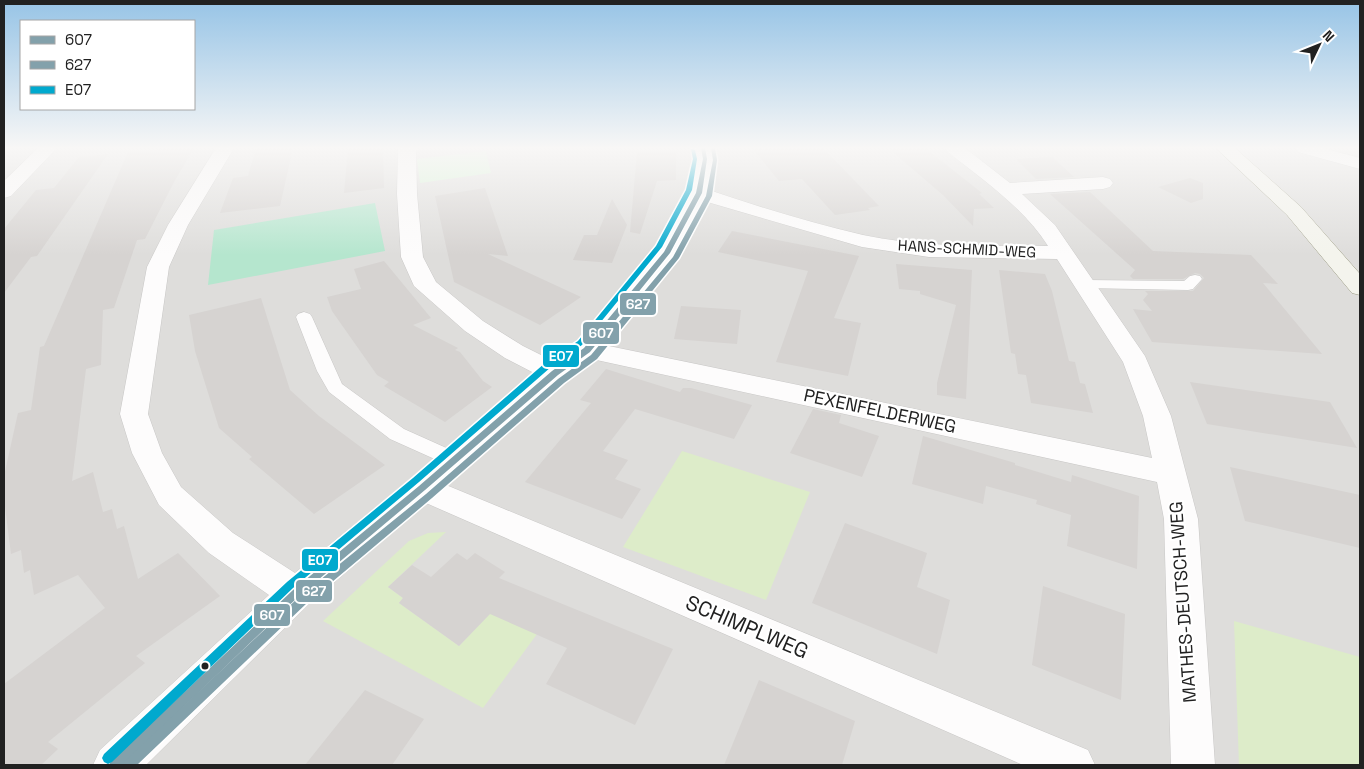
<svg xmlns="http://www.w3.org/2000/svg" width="1364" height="769" font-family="'Space Grotesk',sans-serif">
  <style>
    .residential { fill: #dedddb }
    .grass { fill: #ddecc9 }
    .park { fill: #d8f4d7 }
    .pitch { fill: #b5e6ce }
    .building { fill: #d6d3d1 }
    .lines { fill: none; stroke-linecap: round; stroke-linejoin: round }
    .lane-casing { stroke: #c8c7c6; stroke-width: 1 }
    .street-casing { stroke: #c8c7c6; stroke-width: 1 }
    .secondary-casing { stroke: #999981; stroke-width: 1 }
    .lane { fill: #fdfcfc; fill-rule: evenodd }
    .street { fill: #fdfcfc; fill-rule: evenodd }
    .secondary { fill: #f4f4ed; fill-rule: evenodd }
    .bus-1-casing { stroke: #fff; stroke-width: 3 }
    .bus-2-casing { stroke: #fff; stroke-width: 3 }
    .bus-3-casing { stroke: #fff; stroke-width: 3 }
    .bus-1 { fill: #83a1ab; fill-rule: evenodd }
    .bus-2 { fill: #83a1ab; fill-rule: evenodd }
    .bus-3 { fill: #00a9ce; fill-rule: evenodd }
    .bus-dot { fill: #212121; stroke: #fff; stroke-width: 2 }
    .labels { text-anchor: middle; stroke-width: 4.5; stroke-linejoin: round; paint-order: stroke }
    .far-street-label { font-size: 15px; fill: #212121; stroke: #fff }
    .street-label { font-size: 18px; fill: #212121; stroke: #fff }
    .near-street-label { font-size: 21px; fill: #212121; stroke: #fff }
    .line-badge { stroke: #fff; stroke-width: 2 }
    .badge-label { font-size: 14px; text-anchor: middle; font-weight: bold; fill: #fff }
  </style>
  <rect width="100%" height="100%" fill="#efedea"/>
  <!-- residential -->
  <rect class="residential" x="4" y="148" width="1356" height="617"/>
  <!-- grass -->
  <g class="grass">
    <polygon points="682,451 810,492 766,600 623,547"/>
    <polygon points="446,532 388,587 403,598 399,603 459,646 500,603 537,634 483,708 323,621 409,541 428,533"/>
    <polygon points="1234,621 1360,657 1360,765 1239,765"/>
  </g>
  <!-- park -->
  <polygon class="park" points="486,151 491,173 420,183 417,159"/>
  <!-- pitch -->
  <polygon class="pitch" points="375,203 385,251 208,285 214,230"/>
  <!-- building -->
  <g class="building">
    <polygon points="176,148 194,148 174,182 145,239 137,240 114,308 103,310 101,365 86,369 72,481 93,472 103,512 112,509 117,529 124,526 138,579 178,553 220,596 136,656 145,663 48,742 58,749 41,765 4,765 4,684 105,608 78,575 34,595 30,570 24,573 21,550 11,554 4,499 4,476 18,413 31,410 40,347 44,346 128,152"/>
    <polygon points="256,148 293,148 280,206 220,213 233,178 248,176"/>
    <polygon points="348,148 383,148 384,188 344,193"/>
    <polygon points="752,148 823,148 879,206 868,208 870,210 835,215 802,179 779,181"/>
    <polygon points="888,148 925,148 982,193 979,194 994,208 974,209 973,226 943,195"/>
    <polygon points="637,152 676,152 676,180 657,181 640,234 630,232"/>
    <polygon points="108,154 37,256 31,257 4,293 4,229 36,190 54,188 79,157"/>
    <polygon points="1052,157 1074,177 1036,179 1016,159"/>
    <polygon points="1190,178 1203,183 1203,199 1191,203 1158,187"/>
    <polygon points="485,188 508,256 488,254 581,297 540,325 454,282 435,196"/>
    <polygon points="1090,192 1153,251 1251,255 1278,284 1263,283 1322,354 1152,342 1133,309 1152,311 1143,300 1148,294 1145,291 1193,291 1204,278 1200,274 1195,273 1183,279 1133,279 1130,276 1135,270 1050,194"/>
    <polygon points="612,199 627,225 612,263 573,260 584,235 597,235"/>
    <polygon points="732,231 859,256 834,318 861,323 848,376 776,362 808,271 718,252"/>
    <polygon points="384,261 431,318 413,325 458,348 455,350 460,352 483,381 492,387 445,422 384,386 389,382 377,375 332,311 327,297 361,289 354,269"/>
    <polygon points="896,264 972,270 966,399 937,395 937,383 956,305 920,294 920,291 899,289"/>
    <polygon points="999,270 1045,274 1052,291 1069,361 1075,362 1080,383 1085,384 1093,413 1031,403 1026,375 1018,374 1015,354 1011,353"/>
    <polygon points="261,298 290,390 319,416 385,465 314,514 249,459 252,457 219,428 195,351 189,315"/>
    <polygon points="681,306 741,310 737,344 674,339"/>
    <polygon points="606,369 680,392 683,388 691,388 752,405 734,439 635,409 603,451 628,460 615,479 641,489 622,519 525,482 591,403 580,400"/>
    <polygon points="1190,382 1330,402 1357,448 1207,424"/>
    <polygon points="813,409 841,415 839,423 879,436 862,477 790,453"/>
    <polygon points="923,436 1015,463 1015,465 1071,482 1072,475 1139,496 1137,569 1067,546 1071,515 1036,504 1037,500 986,486 983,504 912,484"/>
    <polygon points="1230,467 1360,495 1360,548 1245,521"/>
    <polygon points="845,523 927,553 917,587 950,600 937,654 812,603"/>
    <polygon points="457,553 467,560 475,553 505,572 499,578 673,649 635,725 546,684 567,648 490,614 459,646 399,603 403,598 388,587 412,565 431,577"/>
    <polygon points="1043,586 1125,614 1121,700 1032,665"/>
    <polygon points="759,680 855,721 842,765 724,765"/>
    <polygon points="365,690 424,719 392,765 305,765"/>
  </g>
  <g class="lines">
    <!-- lane casing -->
    <g class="lane-casing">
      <g id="lane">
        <polygon points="1195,275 1200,276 1202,279 1193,289 1188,290 1084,288 1079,287 1077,284 1079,281 1084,280 1184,281 1190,276"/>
        <polygon points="304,312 310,314 312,317 342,384 404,429 462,455 465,460 462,465 455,467 448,465 390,439 329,392 317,371 296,317 298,314"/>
      </g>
    </g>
    <!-- street casing -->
    <g class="street-casing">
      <g id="street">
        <polygon points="38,148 57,148 11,196 4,198 4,181"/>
        <path d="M216 148H234L188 225 169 267 148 414 162 453 181 487 233 533 295 573 411 479 536 374 505 358 465 331 414 286 401 257 397 194 398 148H416L417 194 423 257 436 282 483 321 523 346 553 361 578 344 657 250 689 193 696 159 694 148H712L714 159 709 190C759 207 811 223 863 235 923 248 987 245 1048 246 1024 208 983 180 948 152L945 148H965L1010 183 1103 177 1110 179 1113 183 1110 187 1103 189 1022 194 1055 225 1145 356 1171 416 1198 519 1215 765H1171L1164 519 1157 482 592 359 565 379 446 485 1088 750 1095 765H1023L426 503 309 604 146 765H93L100 750 269 595 209 553 159 505 132 453 120 414 147 267 168 225ZM704 201 862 247 929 257 1057 259 1123 362 1143 416 1152 458 604 345 675 258Z"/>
        <polygon points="1295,148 1322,148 1360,158 1360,169 1298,152"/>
      </g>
    </g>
    <!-- secondary casing -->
    <g class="secondary-casing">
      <polygon id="secondary" points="1216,148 1235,148 1301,207 1360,274 1360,295 1352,293 1287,215"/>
    </g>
    <!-- lane -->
    <use href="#lane" class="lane"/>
    <!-- street -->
    <use href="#street" class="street"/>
    <!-- secondary -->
    <use href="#secondary" class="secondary"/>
    <!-- bus-1 casing -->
    <g class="bus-1-casing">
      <polygon id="bus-1" points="701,148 705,148 707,159 702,193 670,253 590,352 558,375 425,490 299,596 123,765 109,765 111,761 293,590 419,486 552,371 584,348 664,252 696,193 703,159"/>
    </g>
    <!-- bus-2 casing -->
    <g class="bus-2-casing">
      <polygon id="bus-2" points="711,148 715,148 717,160 712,196 679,258 597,359 564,383 432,498 307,603 137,765 123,765 125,761 299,597 426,494 558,379 591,355 673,257 706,196 713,160"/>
    </g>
    <!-- bus-3 casing -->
    <g class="bus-3-casing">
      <polygon id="bus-3" points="691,149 695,150 697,159 692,190 662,247 582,345 551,367 419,482 293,588 112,762 108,764 104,762 102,758 104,754 287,582 413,478 545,363 578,341 656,246 686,190 693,159"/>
    </g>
    <!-- bus-1 -->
    <use href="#bus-1" class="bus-1"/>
    <!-- bus-2 -->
    <use href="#bus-2" class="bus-2"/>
    <!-- bus-3 -->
    <use href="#bus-3" class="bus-3"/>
  </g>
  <!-- sky -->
  <linearGradient id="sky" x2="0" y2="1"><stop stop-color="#97c4e6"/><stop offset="0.58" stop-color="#f8f7f6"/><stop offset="1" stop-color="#f8f7f6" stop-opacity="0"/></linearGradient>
  <rect width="1364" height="255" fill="url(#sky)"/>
  <!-- markers -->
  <circle class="bus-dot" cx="205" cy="666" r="4.5"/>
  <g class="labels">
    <!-- far-street labels -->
    <g class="far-street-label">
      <text transform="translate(967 249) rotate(3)" y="5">HANS-SCHMID-WEG</text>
    </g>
    <!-- street labels -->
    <g class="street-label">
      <text transform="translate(880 411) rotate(12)" y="6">PEXENFELDERWEG</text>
      <text transform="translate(1183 602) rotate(-94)" y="6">MATHES-DEUTSCH-WEG</text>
    </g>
    <!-- near-street labels -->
    <g class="near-street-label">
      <text transform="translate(747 627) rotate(23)" y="7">SCHIMPLWEG</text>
    </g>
  </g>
  <g class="line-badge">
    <rect x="619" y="292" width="38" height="24" rx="5" fill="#83a1ab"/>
    <rect x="582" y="321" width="38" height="24" rx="5" fill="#83a1ab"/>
    <rect x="542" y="344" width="38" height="24" rx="5" fill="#00a9ce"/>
    <rect x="301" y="548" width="38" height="24" rx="5" fill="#00a9ce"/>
    <rect x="295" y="579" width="38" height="24" rx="5" fill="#83a1ab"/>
    <rect x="253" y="603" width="38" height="24" rx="5" fill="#83a1ab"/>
  </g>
  <g class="badge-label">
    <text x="638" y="309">627</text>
    <text x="601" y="338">607</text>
    <text x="561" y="361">E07</text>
    <text x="320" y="565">E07</text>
    <text x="314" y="596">627</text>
    <text x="272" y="620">607</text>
  </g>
  <!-- border -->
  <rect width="1364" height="769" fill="none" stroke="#212121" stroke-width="10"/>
  <!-- legend -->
  <rect x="20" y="20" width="175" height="90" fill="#ffffff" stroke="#a6a6a6"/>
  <rect x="30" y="36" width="25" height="8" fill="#83a1ab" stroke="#a6a6a6"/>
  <text x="65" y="45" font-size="15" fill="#212121">607</text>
  <rect x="30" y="61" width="25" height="8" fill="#83a1ab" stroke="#a6a6a6"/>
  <text x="65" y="70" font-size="15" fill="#212121">627</text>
  <rect x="30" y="86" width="25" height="8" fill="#00a9ce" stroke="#a6a6a6"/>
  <text x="65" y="95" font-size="15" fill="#212121">E07</text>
  <!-- north arrow -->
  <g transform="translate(1319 45) rotate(47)" stroke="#ffffff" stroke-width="4" paint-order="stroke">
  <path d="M0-4L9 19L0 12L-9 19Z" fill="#212121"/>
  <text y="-8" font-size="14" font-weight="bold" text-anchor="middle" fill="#212121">N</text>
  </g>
</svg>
